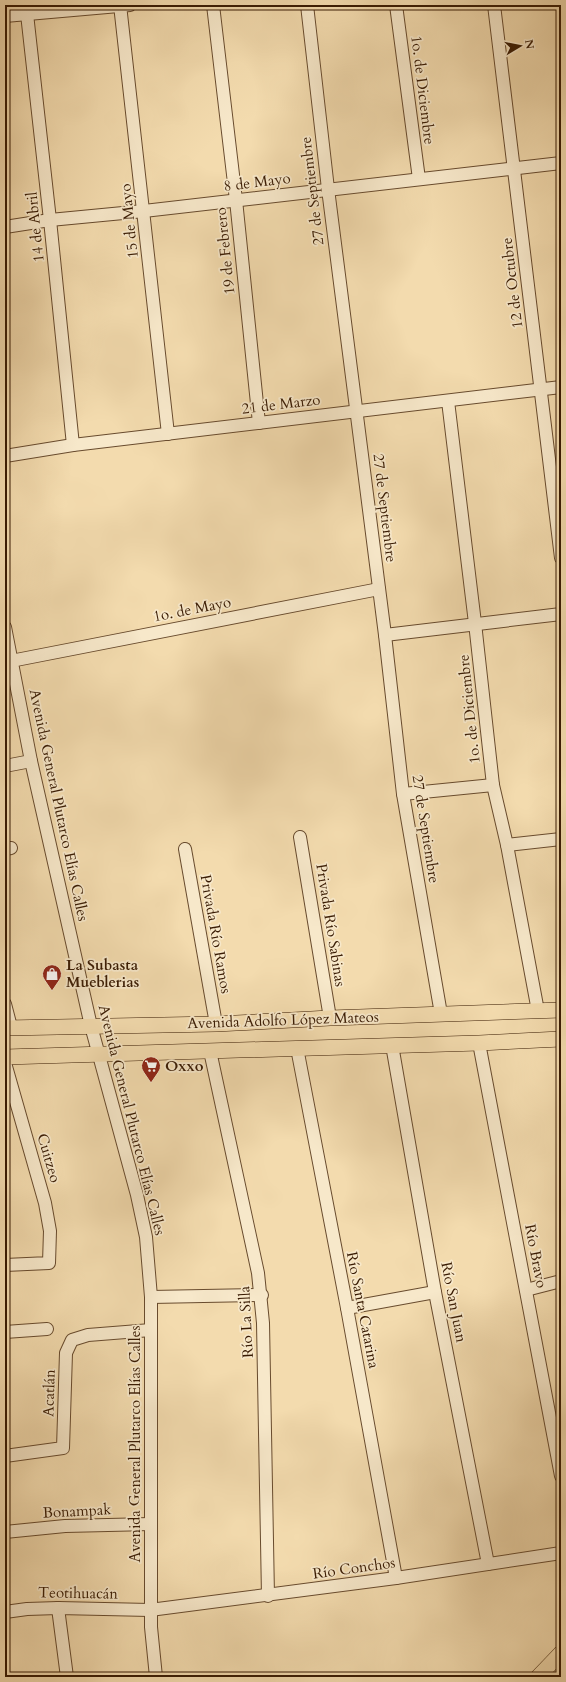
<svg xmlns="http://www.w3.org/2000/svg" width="566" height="1682" font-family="Cardo,serif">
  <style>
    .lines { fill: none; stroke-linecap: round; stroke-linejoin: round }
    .minor-casing { stroke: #684b2e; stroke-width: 14 }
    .major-casing { stroke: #391b03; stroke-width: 16 }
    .minor { stroke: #f7e8ca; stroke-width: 12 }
    .major { stroke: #f3dbae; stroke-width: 15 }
    .labels { text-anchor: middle; stroke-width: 3.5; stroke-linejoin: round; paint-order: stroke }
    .street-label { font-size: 15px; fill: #391b03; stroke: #f7e8ca }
    .poi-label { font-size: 15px; font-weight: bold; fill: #391b03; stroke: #f7e8ca; text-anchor: start }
  </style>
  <rect width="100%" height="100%" fill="#f3dbae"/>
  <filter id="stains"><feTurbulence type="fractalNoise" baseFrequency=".005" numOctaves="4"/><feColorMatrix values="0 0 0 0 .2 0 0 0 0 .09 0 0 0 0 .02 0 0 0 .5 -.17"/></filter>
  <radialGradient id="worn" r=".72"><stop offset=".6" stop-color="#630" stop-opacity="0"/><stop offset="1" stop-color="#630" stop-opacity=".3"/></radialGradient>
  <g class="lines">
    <!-- minor casing -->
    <g class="minor-casing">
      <g id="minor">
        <polyline points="26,5 50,220 73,445"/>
        <polyline points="120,5 168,434"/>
        <polyline points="213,5 236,200 259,423"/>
        <polyline points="307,5 328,189 385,635 403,794 441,1014"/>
        <polyline points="396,5 419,179"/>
        <polyline points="494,5 561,558"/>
        <polyline points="5,16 130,5"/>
        <polyline points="5,227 50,220 144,211 561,163"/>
        <polyline points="448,401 475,623 493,785 507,845 538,1011"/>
        <polyline points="5,456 73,445 561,387"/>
        <polyline points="5,627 31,761 91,1026 137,1195 146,1237 151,1297 151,1627 156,1677"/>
        <polyline points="385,635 561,614"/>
        <polyline points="11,661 379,589"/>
        <polyline points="5,766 31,761"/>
        <polyline points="403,794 493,785"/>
        <polyline points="300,837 330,1018"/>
        <polyline points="507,845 561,839"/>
        <polyline points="5,849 11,848"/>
        <polyline points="185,849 216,1024"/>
        <polyline points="5,1004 11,1027"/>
        <polyline points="479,1043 561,1476"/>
        <polyline points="392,1045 435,1292 488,1564"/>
        <polyline points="297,1048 347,1308 396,1578"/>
        <polyline points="210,1051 258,1273 263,1323 268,1596"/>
        <polyline points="5,1063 45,1203 50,1231 49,1263 5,1265"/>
        <polyline points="526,1290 561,1281"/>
        <polyline points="151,1297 262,1295"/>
        <polyline points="347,1308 435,1292"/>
        <polyline points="5,1332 47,1329"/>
        <polyline points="5,1456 63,1448 66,1353 72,1340 88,1335 151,1330"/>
        <polyline points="5,1532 65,1526 151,1524"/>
        <polyline points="58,1608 67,1677"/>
        <polyline points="5,1612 27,1609 58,1608 150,1610 396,1578 561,1553"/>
      </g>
    </g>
    <!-- major casing -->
    <g class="major-casing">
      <g id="major">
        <polyline points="5,1028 216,1024 330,1018 561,1010"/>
        <polyline points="5,1057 479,1043 561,1039"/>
        <polyline points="538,1677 561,1653"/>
      </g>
    </g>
    <!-- minor -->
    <use href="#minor" class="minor"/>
    <!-- major -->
    <use href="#major" class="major"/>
  </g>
  <!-- icons -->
  <defs>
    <g id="shop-pin" transform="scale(1)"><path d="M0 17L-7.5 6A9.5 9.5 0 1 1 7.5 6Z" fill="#8f2418" stroke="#f7e8ca"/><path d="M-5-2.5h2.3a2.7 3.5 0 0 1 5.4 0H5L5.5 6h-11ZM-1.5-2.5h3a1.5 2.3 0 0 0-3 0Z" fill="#fff"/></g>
    <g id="supermarket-pin" transform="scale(1)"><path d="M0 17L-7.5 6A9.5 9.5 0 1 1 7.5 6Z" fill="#8f2418" stroke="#f7e8ca"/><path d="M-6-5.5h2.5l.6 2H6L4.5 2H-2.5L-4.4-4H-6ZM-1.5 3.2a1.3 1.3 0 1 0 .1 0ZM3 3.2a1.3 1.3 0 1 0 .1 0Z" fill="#fff"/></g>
  </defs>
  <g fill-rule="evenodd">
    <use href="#shop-pin" x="52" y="974"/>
    <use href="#supermarket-pin" x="151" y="1066"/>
  </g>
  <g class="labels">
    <!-- street labels -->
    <g class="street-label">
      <text transform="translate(423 90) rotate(83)" y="5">1o. de Diciembre</text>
      <text transform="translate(257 182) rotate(-7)" y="5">8 de Mayo</text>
      <text transform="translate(312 191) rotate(-97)" y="5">27 de Septiembre</text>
      <text transform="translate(129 221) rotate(-96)" y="5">15 de Mayo</text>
      <text transform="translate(35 227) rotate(-96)" y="5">14 de Abril</text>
      <text transform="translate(225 251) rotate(-96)" y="5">19 de Febrero</text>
      <text transform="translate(512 283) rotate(-97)" y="5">12 de Octubre</text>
      <text transform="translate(281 404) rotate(-7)" y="5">21 de Marzo</text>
      <text transform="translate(385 508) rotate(83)" y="5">27 de Septiembre</text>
      <text transform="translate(192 609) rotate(-11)" y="5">1o. de Mayo</text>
      <text transform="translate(469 709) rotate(-96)" y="5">1o. de Diciembre</text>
      <text transform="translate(59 805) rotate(78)" y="5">Avenida General Plutarco Elías Calles</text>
      <text transform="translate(426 829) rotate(81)" y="5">27 de Septiembre</text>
      <text transform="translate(331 925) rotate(81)" y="5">Privada Río Sabinas</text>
      <text transform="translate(216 934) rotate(80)" y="5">Privada Río Ramos</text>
      <text transform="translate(283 1020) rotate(-2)" y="5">Avenida Adolfo López Mateos</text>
      <text transform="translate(132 1120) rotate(76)" y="5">Avenida General Plutarco Elías Calles</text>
      <text transform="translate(49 1158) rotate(74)" y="5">Cuitzeo</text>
      <text transform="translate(536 1256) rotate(79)" y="5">Río Bravo</text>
      <text transform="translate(454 1302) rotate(79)" y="5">Río San Juan</text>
      <text transform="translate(363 1310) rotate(79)" y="5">Río Santa Catarina</text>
      <text transform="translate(246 1322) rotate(-93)" y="5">Río La Silla</text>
      <text transform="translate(49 1393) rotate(-88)" y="5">Acatlán</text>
      <text transform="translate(135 1444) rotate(-90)" y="5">Avenida General Plutarco Elías Calles</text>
      <text transform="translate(77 1511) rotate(-3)" y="5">Bonampak</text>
      <text transform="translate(354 1568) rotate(-8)" y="5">Río Conchos</text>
      <text transform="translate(78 1593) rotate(1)" y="5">Teotihuacán</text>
    </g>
    <!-- poi labels -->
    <g class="poi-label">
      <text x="66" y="970">La Subasta<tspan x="66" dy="17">Mueblerias</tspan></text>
      <text x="165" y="1071">Oxxo</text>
    </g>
  </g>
  <!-- margin -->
  <rect width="566" height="1682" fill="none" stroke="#f3dbae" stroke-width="20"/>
  <rect x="6" y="6" width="554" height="1670" fill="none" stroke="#391b03" stroke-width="2"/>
  <rect x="10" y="10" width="546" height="1662" fill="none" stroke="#391b03"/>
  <!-- north arrow -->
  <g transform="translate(520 46) rotate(80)" stroke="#f7e8ca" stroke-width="3" paint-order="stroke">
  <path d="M0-3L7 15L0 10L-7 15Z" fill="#391b03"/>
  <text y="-6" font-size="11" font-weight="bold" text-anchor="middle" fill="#391b03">N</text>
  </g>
  <rect width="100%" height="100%" filter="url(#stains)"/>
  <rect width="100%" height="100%" fill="url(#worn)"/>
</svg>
